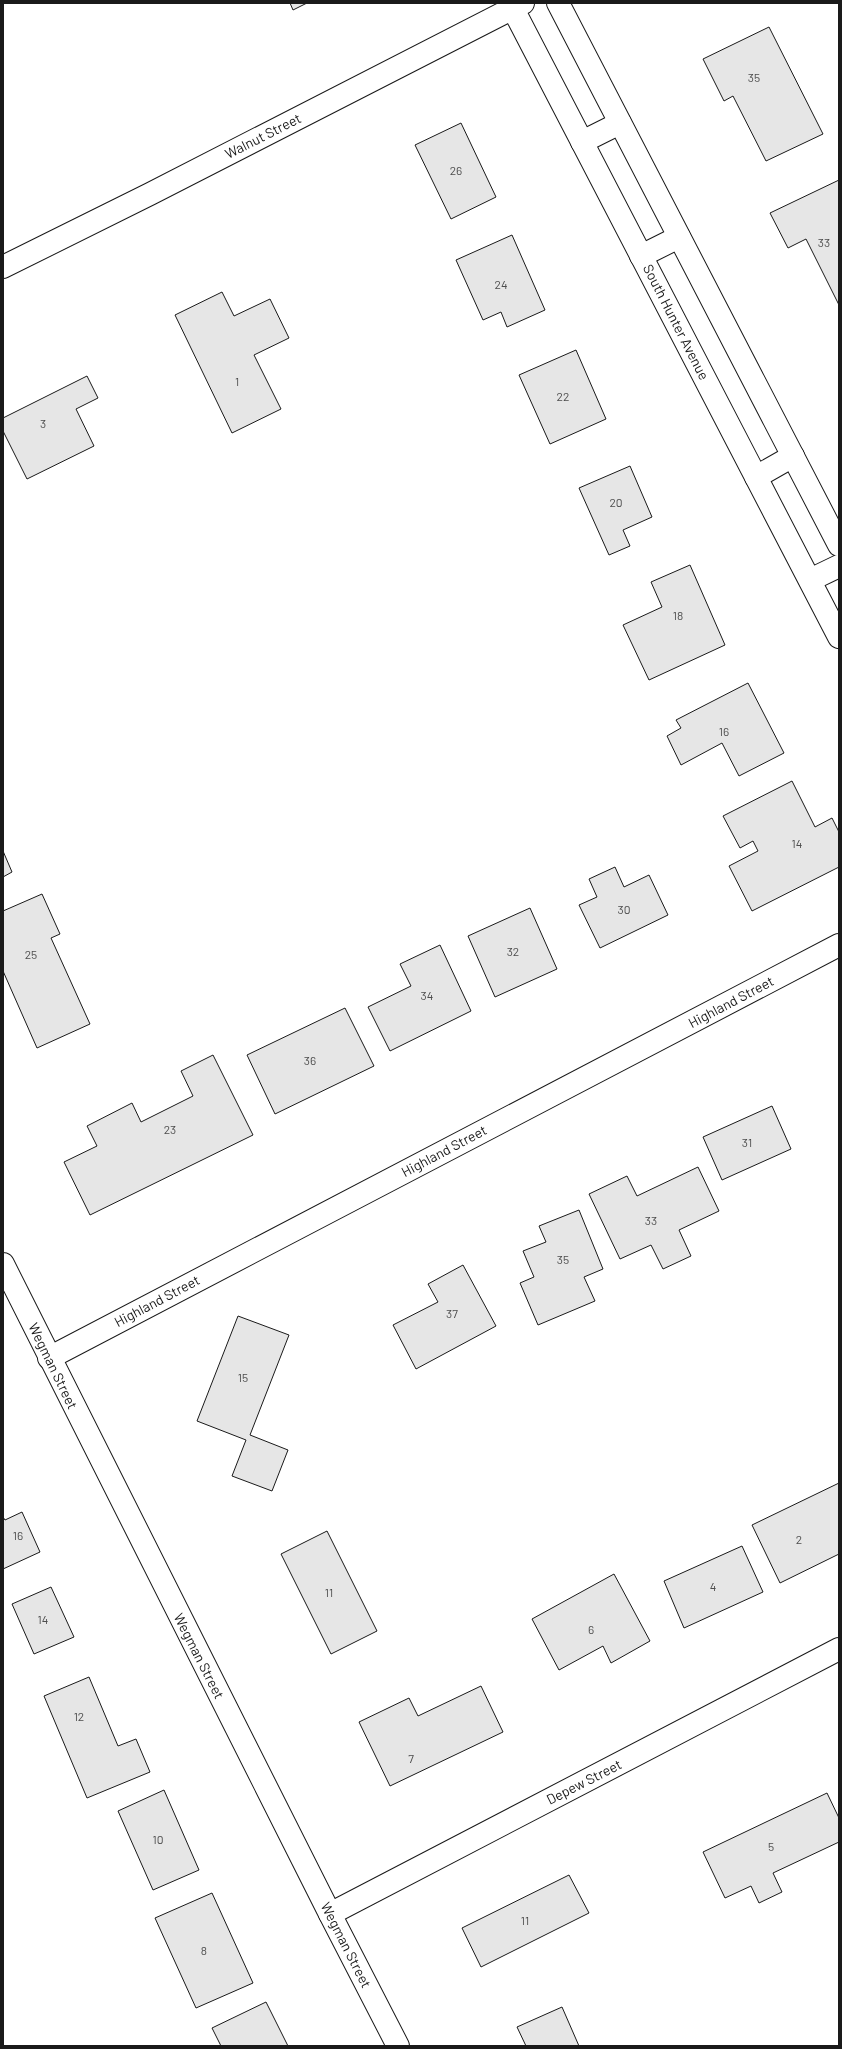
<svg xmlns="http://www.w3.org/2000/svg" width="842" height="2049" font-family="Barlow,sans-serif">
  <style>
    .building { fill: #e6e6e6; stroke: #1a1a1a }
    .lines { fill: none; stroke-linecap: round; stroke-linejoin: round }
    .minor-casing { stroke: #1a1a1a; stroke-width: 24 }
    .minor { stroke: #fff; stroke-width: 22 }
    .labels { text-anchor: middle; stroke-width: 3; stroke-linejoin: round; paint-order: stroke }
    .number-label { font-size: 12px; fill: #4d4d4d }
    .street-label { font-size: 14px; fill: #1a1a1a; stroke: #fff }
  </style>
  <rect width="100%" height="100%" fill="#fff"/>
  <!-- building -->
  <g class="building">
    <polygon points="290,3 307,3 293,10"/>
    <polygon points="769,27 823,134 766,161 733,96 724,101 703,59"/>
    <polygon points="461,123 496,197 451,219 415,145"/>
    <polygon points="839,180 839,305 806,239 788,248 770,213"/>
    <polygon points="512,235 545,310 507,327 501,312 483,320 456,260"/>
    <polygon points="222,292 234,316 270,299 289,338 254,355 281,409 232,433 175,315"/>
    <polygon points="576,350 606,419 550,444 519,375"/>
    <polygon points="87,376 98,398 76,409 94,446 27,479 3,431 3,418"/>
    <polygon points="630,466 652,517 623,530 630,546 609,555 579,488"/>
    <polygon points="690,565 725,645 649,680 623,625 662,607 651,582"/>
    <polygon points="748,683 784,753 739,776 722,743 681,765 667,736 681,728 676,720"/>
    <polygon points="792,781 815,827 832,818 839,832 839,867 752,911 729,866 758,851 753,841 740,848 723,816"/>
    <polygon points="3,851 12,872 3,877"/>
    <polygon points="615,867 624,887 649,875 668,915 600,948 579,905 597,897 589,879"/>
    <polygon points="42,894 60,934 51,938 90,1024 37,1048 3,971 3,911"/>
    <polygon points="530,908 557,969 495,997 468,936"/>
    <polygon points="440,945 471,1011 390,1051 368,1007 411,986 400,964"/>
    <polygon points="345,1008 374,1066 275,1114 247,1055"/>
    <polygon points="213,1055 253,1135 90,1215 64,1162 97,1146 87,1126 132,1103 141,1122 193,1096 181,1071"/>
    <polygon points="772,1106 791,1149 722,1180 703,1137"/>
    <polygon points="698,1167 719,1211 679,1230 691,1256 663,1269 651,1245 620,1259 589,1194 627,1176 637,1196"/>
    <polygon points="579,1210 603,1269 584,1277 595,1301 538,1325 520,1283 534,1277 523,1251 546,1242 539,1226"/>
    <polygon points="463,1265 496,1326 416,1369 393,1325 438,1302 428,1284"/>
    <polygon points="238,1316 289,1335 250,1435 288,1450 272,1491 232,1476 246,1440 197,1421"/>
    <polygon points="839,1483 839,1554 780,1583 752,1525"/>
    <polygon points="22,1512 40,1552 3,1569 3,1517 5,1520"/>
    <polygon points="327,1531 377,1631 331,1654 281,1554"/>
    <polygon points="742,1546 763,1592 684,1628 664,1581"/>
    <polygon points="614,1574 650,1641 611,1663 603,1646 559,1670 532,1619"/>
    <polygon points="51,1587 74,1637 34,1654 12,1604"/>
    <polygon points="89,1677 118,1746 136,1739 150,1772 87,1798 44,1696"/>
    <polygon points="481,1686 503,1732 390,1786 359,1722 409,1698 418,1716"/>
    <polygon points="164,1790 199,1870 153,1890 118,1811"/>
    <polygon points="827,1793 839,1818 839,1842 773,1873 782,1892 759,1903 751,1886 725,1898 703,1852"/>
    <polygon points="569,1875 589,1913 481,1967 462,1928"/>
    <polygon points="212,1893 253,1983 196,2008 155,1918"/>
    <polygon points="266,2002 288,2046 221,2046 212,2028"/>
    <polygon points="562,2007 579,2046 526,2046 517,2027"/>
  </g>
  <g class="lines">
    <!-- minor casing -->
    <g class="minor-casing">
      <g id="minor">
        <polyline points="510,3 839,637"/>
        <polyline points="558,3 839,545"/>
        <polyline points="582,142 620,123"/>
        <polyline points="641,256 679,237"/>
        <polyline points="3,267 150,194 523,3"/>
        <polyline points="756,477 793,456"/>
        <polyline points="810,580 839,566"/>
        <polyline points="3,1264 330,1914 398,2046"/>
        <polyline points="49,1358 839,945"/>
        <polyline points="330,1914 839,1649"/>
      </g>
    </g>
    <!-- minor -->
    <use href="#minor" class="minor"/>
  </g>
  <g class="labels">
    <!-- number labels -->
    <g class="number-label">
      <text x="754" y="82">35</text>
      <text x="456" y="175">26</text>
      <text x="824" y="247">33</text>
      <text x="501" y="289">24</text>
      <text x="237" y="386">1</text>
      <text x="563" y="401">22</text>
      <text x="43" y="428">3</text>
      <text x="616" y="507">20</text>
      <text x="678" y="620">18</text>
      <text x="724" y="736">16</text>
      <text x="797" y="848">14</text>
      <text x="624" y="914">30</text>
      <text x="513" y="956">32</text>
      <text x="31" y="959">25</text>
      <text x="427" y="1000">34</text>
      <text x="310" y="1065">36</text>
      <text x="170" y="1134">23</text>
      <text x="747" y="1147">31</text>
      <text x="651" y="1225">33</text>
      <text x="563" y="1264">35</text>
      <text x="452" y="1318">37</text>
      <text x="243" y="1382">15</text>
      <text x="18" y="1540">16</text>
      <text x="799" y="1544">2</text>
      <text x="713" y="1591">4</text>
      <text x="329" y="1597">11</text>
      <text x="43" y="1624">14</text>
      <text x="591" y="1634">6</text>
      <text x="79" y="1721">12</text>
      <text x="411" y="1763">7</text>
      <text x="158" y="1844">10</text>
      <text x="771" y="1851">5</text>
      <text x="525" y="1925">11</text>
      <text x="204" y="1955">8</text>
    </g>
    <!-- street labels -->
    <g class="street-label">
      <text transform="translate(263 136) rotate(-27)" y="5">Walnut Street</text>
      <text transform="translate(676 322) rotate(63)" y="5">South Hunter Avenue</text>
      <text transform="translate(731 1002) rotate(-28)" y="5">Highland Street</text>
      <text transform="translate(444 1151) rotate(-28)" y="5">Highland Street</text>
      <text transform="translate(157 1301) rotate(-28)" y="5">Highland Street</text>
      <text transform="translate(53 1366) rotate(64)" y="5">Wegman Street</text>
      <text transform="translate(199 1656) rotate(63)" y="5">Wegman Street</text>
      <text transform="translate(584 1782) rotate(-27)" y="5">Depew Street</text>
      <text transform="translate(346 1945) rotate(63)" y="5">Wegman Street</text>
    </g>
  </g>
  <!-- border -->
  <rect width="842" height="2049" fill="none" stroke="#1a1a1a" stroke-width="8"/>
</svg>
